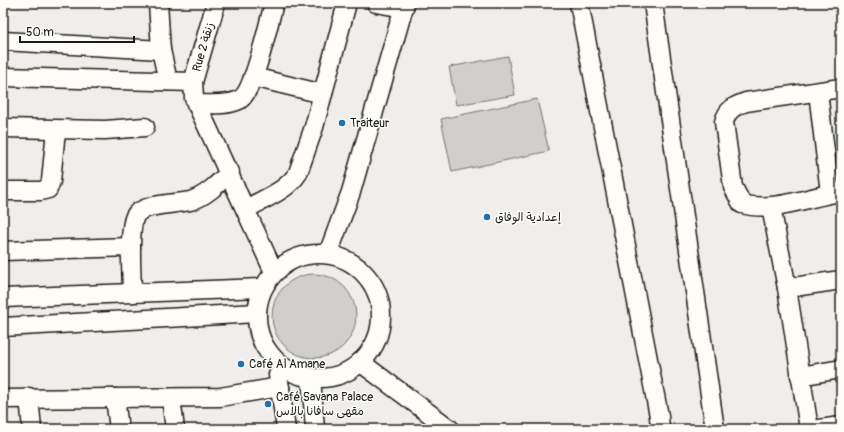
<svg xmlns="http://www.w3.org/2000/svg" width="844" height="432" font-family="Pangolin,'Playpen Sans Arabic',sans-serif">
  <style>
    .green { fill: #d0cfcc; stroke: #767674 }
    .lines { fill: none; stroke-linecap: round; stroke-linejoin: round }
    .street-casing { stroke: #1c1c1c; stroke-width: 21 }
    .street { stroke: #fdfcf7; stroke-width: 18 }
    .poi-dot { fill: #1f6fb2; stroke: #fdfcf7; stroke-width: 1.5 }
    .labels { text-anchor: middle; stroke-width: 3; stroke-linejoin: round; paint-order: stroke }
    .street-label { font-size: 12px; fill: #1c1c1c; stroke: #fdfcf7 }
    .poi-label { font-size: 12px; fill: #1c1c1c; stroke: #fdfcf7; text-anchor: start }
  </style>
  <rect width="100%" height="100%" fill="#f0eeea"/>
  <filter id="ink" filterUnits="userSpaceOnUse"><feTurbulence type="fractalNoise" baseFrequency=".025" numOctaves="2"/><feDisplacementMap in="SourceGraphic" scale="8" xChannelSelector="R" yChannelSelector="G"/><feConvolveMatrix kernelMatrix="1 2 1 2 8 2 1 2 1" color-interpolation-filters="sRGB"/></filter>
  <g filter="url(#ink)">
    <!-- green -->
    <g class="green">
      <polygon points="508,56 515,95 456,105 449,67"/>
      <polygon points="537,99 549,151 452,172 441,119"/>
      <circle cx="314" cy="316" r="42"/>
    </g>
    <g class="lines">
      <!-- street casing -->
      <g class="street-casing">
        <g id="street">
          <polyline points="158,3 161,50 168,81"/>
          <polyline points="216,3 193,82 194,98 274,272"/>
          <polyline points="376,3 404,8"/>
          <path d="M579 3C605 141 633 278 659 416L660 429"/>
          <polyline points="653,3 715,429"/>
          <polyline points="3,41 161,50"/>
          <polyline points="3,77 193,82"/>
          <polyline points="253,77 323,94"/>
          <path d="M841 88 746 102C734 106 727 110 724 122L733 187 742 204C774 213 809 196 841 192"/>
          <polyline points="818,92 830,193"/>
          <path d="M196 104C209 104 227 106 239 100 254 93 269 21 274 3"/>
          <polyline points="3,128 105,130 145,127"/>
          <polyline points="3,191 41,191 48,189 51,181 56,130"/>
          <polyline points="771,207 787,288 809,429"/>
          <path d="M246 209C263 199 287 191 298 173L314 127 347 3"/>
          <polyline points="3,251 131,247"/>
          <polyline points="328,254 351,192 405,3"/>
          <circle cx="319" cy="316" r="62"/>
          <polyline points="787,288 841,280"/>
          <path d="M132 293C132 276 128 230 135 216 141 204 176 204 190 201 205 197 219 183 230 172"/>
          <polyline points="3,298 263,288"/>
          <polyline points="3,327 257,313"/>
          <polyline points="360,362 450,429"/>
          <polyline points="278,375 286,429"/>
          <polyline points="800,376 841,369"/>
          <polyline points="311,377 315,429"/>
          <polyline points="29,397 32,429"/>
          <polyline points="115,398 119,429"/>
          <polyline points="171,398 175,429"/>
          <polyline points="3,399 220,397 280,387"/>
          <polyline points="819,429 841,426"/>
        </g>
      </g>
      <!-- street -->
      <use href="#street" class="street"/>
    </g>
  </g>
  <!-- markers -->
  <g class="poi-dot">
    <circle cx="342" cy="123" r="4"/>
    <circle cx="487" cy="217" r="4"/>
    <circle cx="241" cy="364" r="4"/>
    <circle cx="268" cy="404" r="4"/>
  </g>
  <g class="labels">
    <!-- street labels -->
    <g class="street-label">
      <text transform="translate(203 47) rotate(-74)" y="4">Rue 2 زنقة</text>
    </g>
    <!-- poi labels -->
    <g class="poi-label">
      <text x="350" y="127">Traiteur</text>
      <text x="495" y="221">إعدادية الوفاق</text>
      <text x="249" y="368">Café Al Amane</text>
      <text x="276" y="401">Café Savana Palace<tspan x="276" dy="14">مقهى سافانا بالاس</tspan></text>
    </g>
  </g>
  <!-- margin -->
  <rect width="844" height="432" fill="none" stroke="#fdfcf7" stroke-width="16"/>
  <rect x="8" y="8" width="828" height="416" fill="none" stroke="#1c1c1c" stroke-width="1.5" filter="url(#ink)"/>
  <!-- scale -->
  <path d="M20 36v6h114v-6" fill="none" stroke="#1c1c1c" stroke-width="2"/>
  <text x="26" y="36" font-size="12" fill="#1c1c1c" stroke="#fdfcf7" stroke-width="3" paint-order="stroke">50 m</text>
</svg>
